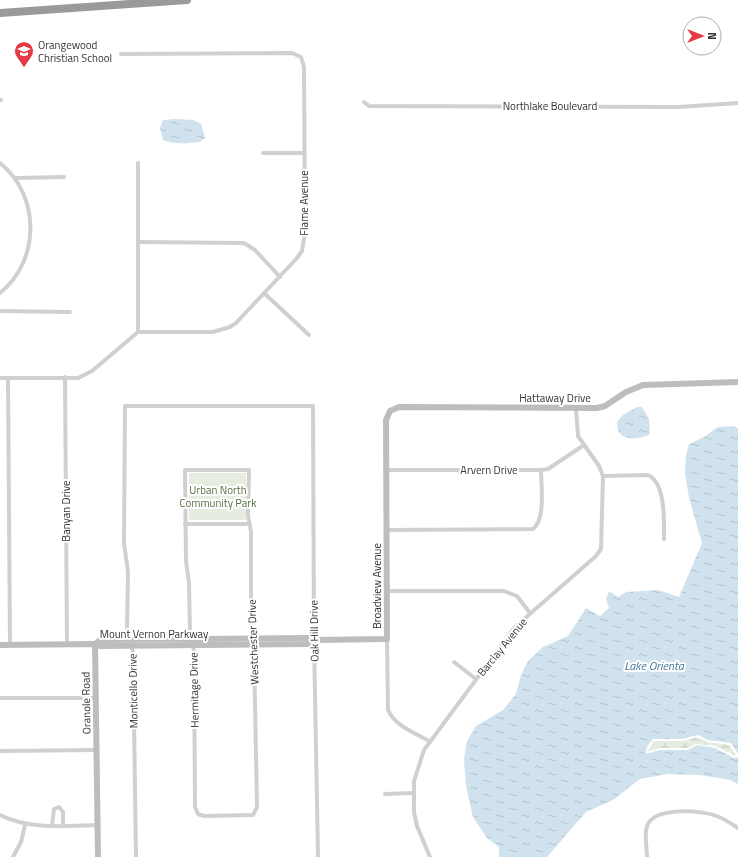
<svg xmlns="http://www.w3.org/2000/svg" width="738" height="857" font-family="'Titillium Web',sans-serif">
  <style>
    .wetland { fill: url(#wetland-marsh) }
    .green { fill: #e6ecdf }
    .water { fill: url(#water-ripples) }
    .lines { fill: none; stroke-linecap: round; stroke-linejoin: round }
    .street { stroke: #d0d0d0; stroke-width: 4 }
    .secondary { stroke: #bdbdbd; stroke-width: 6 }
    .highway { stroke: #9a9a9a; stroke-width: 8 }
    .labels { text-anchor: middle; stroke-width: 4; stroke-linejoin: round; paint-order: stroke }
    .poi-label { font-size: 11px; fill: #333; stroke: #fff; text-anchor: start }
    .street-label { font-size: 11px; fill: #333; stroke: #fff }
    .park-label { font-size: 11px; fill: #56703f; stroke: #fff }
    .water-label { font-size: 12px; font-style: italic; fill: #3f7597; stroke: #fff }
  </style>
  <defs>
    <pattern id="wetland-marsh" width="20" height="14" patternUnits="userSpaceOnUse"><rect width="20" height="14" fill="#e6ecdf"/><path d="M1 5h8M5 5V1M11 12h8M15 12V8" fill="none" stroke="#c6cbc0"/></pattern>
    <pattern id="water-ripples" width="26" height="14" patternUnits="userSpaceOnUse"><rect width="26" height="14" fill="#cfe2ee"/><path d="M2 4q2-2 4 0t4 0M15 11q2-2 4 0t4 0" fill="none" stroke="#b2c2cd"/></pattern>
  </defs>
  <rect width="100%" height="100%" fill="#fff"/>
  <!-- wetland -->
  <polygon class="wetland" points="697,737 708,742 730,745 736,756 715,746 696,744 687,748 660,748 647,752 654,741 682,741"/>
  <!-- green -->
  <rect class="green" x="189" y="473" width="57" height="47"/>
  <!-- water -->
  <g class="water">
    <path d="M175 119 193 120 201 124 205 138 200 142C187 143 174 145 163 140L160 128 163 120Z"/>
    <path d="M637 407H642L649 419 650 434C643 439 624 441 619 432 617 430 618 425 617 422L623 415Z"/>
    <polygon points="733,426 738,428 738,754 731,743 708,740 698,735 682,739 653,739 648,745 645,754 660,750 688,750 697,745 715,748 734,758 738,757 738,784 730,780 700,775 667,774 640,779 613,800 586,812 547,857 499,857 499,847 487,838 473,817 466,786 464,759 467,741 476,726 503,710 516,694 521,675 528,661 543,647 568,636 586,608 600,616 609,608 606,599 609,591 618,597 626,592 658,590 679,597 702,543 689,498 685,473 686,455 689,444 704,437 718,427"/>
  </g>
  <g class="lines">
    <!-- street -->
    <g class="street">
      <polyline points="0,100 1,100"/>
      <polyline points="364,102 369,106 678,107 738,103"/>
      <polyline points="263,153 304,153"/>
      <path d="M0 163C40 195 41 260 0 293"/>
      <polyline points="138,163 138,332"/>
      <polyline points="15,178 64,177"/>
      <polyline points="138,242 244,243 255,250 280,277"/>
      <polyline points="264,293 309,335"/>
      <polyline points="0,311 70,312"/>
      <polyline points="65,377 67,645"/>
      <polyline points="0,378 78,378 92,371 138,332 213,332 230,327 236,323 297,258 302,251 305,232 304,67 301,57 292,53 121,54"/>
      <polyline points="8,378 10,645"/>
      <polygon points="185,470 249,470 248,516 251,532 251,632 254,651 257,807 253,815 204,816 198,814 195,807 194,651 190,632 189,583 186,561"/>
      <polyline points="387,470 541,470 548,469 584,445"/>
      <path d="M603 476 648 475C666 483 664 522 664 539"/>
      <polyline points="185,524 250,524"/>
      <path d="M387 530 533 529C546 519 541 486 541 470"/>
      <polyline points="387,591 504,591 517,596 530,613"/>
      <path d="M387 639 388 710C395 726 415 733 429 741"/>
      <polyline points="454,662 476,679"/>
      <polyline points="0,698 96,698"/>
      <polyline points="0,751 97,750"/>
      <polyline points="385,794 414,793"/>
      <path d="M0 815C31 830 64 826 98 825"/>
      <polyline points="52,826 54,809 59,807 63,812 63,826"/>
      <polyline points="13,857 21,842 25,825"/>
      <polyline points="136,857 133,652 127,632 128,572 124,543 125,406 313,406 314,640 318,857"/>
      <polyline points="430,857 417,826 414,812 414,781 424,750 515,627 596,556 601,549 603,476 599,466 578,436 576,409"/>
      <path d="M647 857C647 848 644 835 647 826 654 806 704 810 719 817 726 820 732 824 738 828"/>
    </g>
    <!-- secondary -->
    <g class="secondary">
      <polyline points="95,644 100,640 307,638 314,640 387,639 386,420 390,411 399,407 597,408 605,406 626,392 643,385 738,382"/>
      <polyline points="95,644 98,857"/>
      <polyline points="0,645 95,644 100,646 308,644 314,640"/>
    </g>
    <!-- highway -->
    <polyline class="highway" points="0,13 187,0"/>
  </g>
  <!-- icons -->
  <defs>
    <g id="school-pin" transform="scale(1)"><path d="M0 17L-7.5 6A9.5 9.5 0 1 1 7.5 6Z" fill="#e63946" stroke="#fff"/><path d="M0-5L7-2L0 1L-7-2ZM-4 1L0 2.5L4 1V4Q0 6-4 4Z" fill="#fff"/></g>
  </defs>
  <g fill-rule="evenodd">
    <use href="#school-pin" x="24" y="51"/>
  </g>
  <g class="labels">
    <!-- poi labels -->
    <g class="poi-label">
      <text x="38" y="49">Orangewood<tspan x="38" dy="13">Christian School</tspan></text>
    </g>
    <!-- street labels -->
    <g class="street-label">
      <text x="550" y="110">Northlake Boulevard</text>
      <text transform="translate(304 203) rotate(-90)" y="4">Flame Avenue</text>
      <text x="555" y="402">Hattaway Drive</text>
      <text x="489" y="474">Arvern Drive</text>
      <text transform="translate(66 511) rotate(-90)" y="4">Banyan Drive</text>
      <text transform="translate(377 586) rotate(-90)" y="4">Broadview Avenue</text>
      <text transform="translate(314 631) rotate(-91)" y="4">Oak Hill Drive</text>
      <text x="154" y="638">Mount Vernon Parkway</text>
      <text transform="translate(253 642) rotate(-92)" y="4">Westchester Drive</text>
      <text transform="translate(502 647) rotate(-51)" y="4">Barclay Avenue</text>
      <text transform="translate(194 690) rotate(-91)" y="4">Hermitage Drive</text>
      <text transform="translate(133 691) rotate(-91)" y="4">Monticello Drive</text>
      <text transform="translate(86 703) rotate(-91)" y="4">Oranole Road</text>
    </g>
    <!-- park labels -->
    <g class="park-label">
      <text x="218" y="494">Urban North<tspan x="218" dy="13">Community Park</tspan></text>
    </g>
    <!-- water labels -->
    <g class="water-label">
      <text x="654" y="670">Lake Orienta</text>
    </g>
  </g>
  <!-- north arrow -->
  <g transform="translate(702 36) rotate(90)"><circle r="19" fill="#ffffff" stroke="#adadad"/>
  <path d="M0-3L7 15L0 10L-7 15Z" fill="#e63946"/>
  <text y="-6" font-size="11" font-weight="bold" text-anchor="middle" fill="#333333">N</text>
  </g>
</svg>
